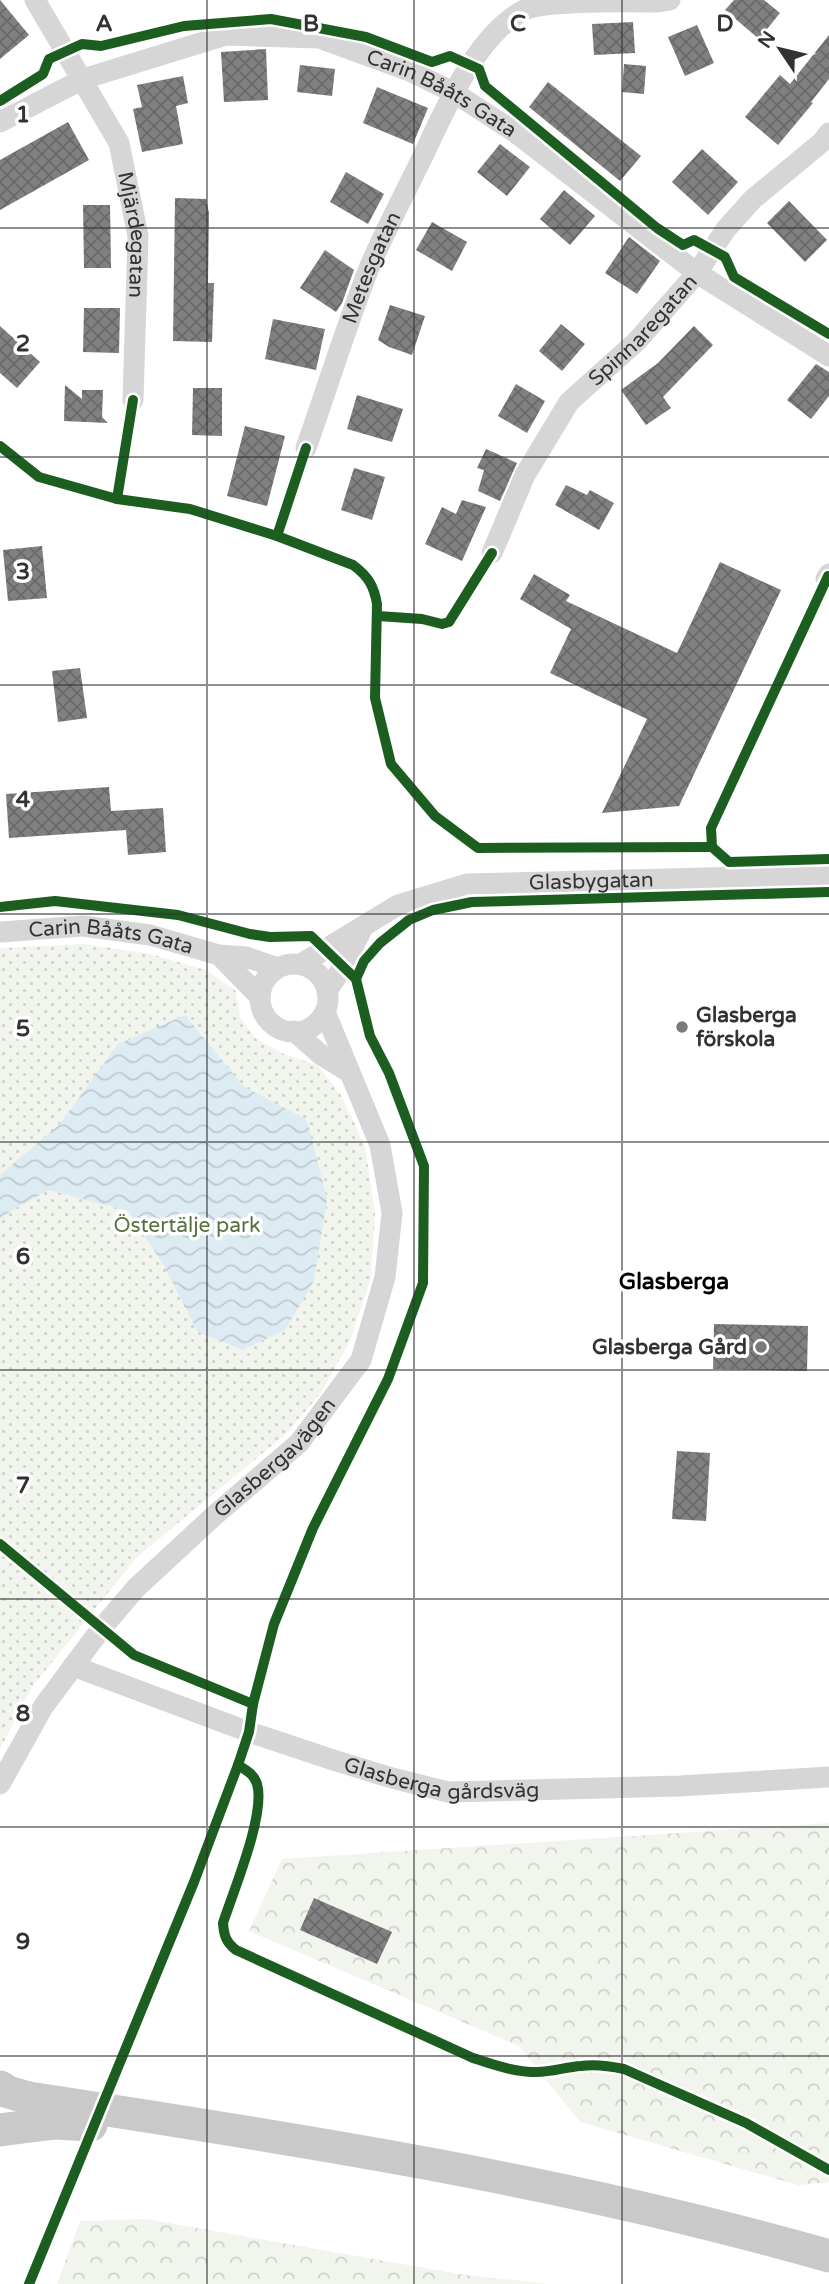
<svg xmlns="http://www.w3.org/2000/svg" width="829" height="2284" font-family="'Varela Round',sans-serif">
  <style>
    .forest { fill: url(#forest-crowns) }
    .park { fill: url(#park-dots) }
    .water { fill: url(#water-waves) }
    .building { fill: url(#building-cross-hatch) }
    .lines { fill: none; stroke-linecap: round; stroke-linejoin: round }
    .minor { stroke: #d6d6d6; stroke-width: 21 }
    .primary { stroke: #c9c9c9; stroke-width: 33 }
    .cycleway-casing { stroke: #fff; stroke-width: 15 }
    .cycleway { stroke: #1b5e20; stroke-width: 10 }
    .grid { fill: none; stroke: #323232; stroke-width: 2; stroke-opacity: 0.55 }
    .poi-dot { fill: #7a7a7a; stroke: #fff; stroke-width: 2.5 }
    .labels { text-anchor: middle; stroke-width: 7; stroke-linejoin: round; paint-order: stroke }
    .street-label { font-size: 21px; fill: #323232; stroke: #fff }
    .poi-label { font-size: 21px; font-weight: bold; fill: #323232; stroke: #fff; text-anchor: start }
    .park-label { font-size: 21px; fill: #576f3f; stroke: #fff }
    .neighbourhood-label { font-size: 23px; font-weight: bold; fill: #000; stroke: #fff }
    .grid-label { font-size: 23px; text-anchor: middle; font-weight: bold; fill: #323232; stroke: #fff; stroke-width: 7; stroke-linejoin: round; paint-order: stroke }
  </style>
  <defs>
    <pattern id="forest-crowns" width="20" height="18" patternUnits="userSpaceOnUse" patternTransform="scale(1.75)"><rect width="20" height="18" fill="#f1f5ed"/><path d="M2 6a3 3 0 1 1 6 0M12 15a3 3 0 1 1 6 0" fill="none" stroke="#cfd2cc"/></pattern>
    <pattern id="park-dots" width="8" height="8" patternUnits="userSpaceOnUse" patternTransform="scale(1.75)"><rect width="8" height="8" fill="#f1f5ed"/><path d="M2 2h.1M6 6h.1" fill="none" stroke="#cfd2cc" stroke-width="1.8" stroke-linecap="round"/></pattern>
    <pattern id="water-waves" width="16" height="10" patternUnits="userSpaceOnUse" patternTransform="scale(1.75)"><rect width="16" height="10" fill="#ddebf2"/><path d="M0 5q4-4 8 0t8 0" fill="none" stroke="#becad0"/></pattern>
    <pattern id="building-cross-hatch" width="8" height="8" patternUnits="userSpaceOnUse" patternTransform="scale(1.75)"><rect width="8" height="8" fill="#808080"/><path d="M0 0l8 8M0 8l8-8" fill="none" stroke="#696969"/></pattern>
  </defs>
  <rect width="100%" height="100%" fill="#fff"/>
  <!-- forest -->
  <g class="forest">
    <polygon points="829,1823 829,2182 798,2185 580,2122 519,2046 249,1931 282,1859"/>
    <polygon points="146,2219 465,2275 550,2284 57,2284 80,2221"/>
  </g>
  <!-- park -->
  <polygon class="park" points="83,944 150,954 206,970 236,991 240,1017 256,1039 284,1054 317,1065 340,1093 365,1146 375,1213 371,1278 349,1343 320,1394 287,1433 137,1557 32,1687 0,1749 0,948"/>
  <!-- water -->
  <polygon class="water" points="185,1015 243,1086 307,1120 327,1199 314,1281 285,1330 243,1350 198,1332 163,1264 128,1211 49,1190 12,1210 0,1219 0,1175 59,1125 118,1044"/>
  <!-- building -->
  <g class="building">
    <polygon points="0,0 29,35 0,59"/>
    <polygon points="734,0 764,0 780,13 759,39 725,10"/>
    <polygon points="633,22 635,53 594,55 592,24"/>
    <polygon points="697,25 714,63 685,76 668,37"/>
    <polygon points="829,35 829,79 811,102 813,103 778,145 745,117 780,75 790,84"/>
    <polygon points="266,49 268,100 224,102 221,52"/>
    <polygon points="624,64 646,66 644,94 622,92"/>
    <polygon points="300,65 335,69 332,96 297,92"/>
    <polygon points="183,76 188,103 176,106 183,144 142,152 133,109 142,107 137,85"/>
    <polygon points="548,82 641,156 620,181 529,107"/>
    <polygon points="377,87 428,108 413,144 363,123"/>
    <polygon points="68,122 89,160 0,210 0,160"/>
    <polygon points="500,144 530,167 507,196 477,172"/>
    <polygon points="702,149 738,182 708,215 672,182"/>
    <polygon points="346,172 384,194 368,224 330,202"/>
    <polygon points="564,190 595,216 570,245 540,219"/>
    <polygon points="175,198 206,199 209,213 208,283 214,283 212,342 173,341"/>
    <polygon points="789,201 827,240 805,262 767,223"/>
    <polygon points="83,205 110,205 111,268 84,268"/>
    <polygon points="432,222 467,242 452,271 416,250"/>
    <polygon points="629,237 660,261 637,294 605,273"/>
    <polygon points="325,250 354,270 342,303 336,312 300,288"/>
    <polygon points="390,305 425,316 412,355 389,347 378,340"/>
    <polygon points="84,308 120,308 119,353 83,352"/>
    <polygon points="273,319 325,329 316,370 265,359"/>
    <polygon points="561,324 585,344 562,371 539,351"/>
    <polygon points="0,326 40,362 17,388 0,373"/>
    <polygon points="694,326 713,345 663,397 671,408 646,425 621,390 658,363"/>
    <polygon points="816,364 829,372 829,396 811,419 787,400"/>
    <polygon points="516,384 545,401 527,433 498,416"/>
    <polygon points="65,385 82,399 82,390 103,390 102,417 108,423 64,421"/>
    <polygon points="193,388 222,388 222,436 192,435"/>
    <polygon points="357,395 403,409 392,442 347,429"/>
    <polygon points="245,426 285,436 267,506 227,496"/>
    <polygon points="486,449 517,463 500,501 478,491 484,470 477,468"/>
    <polygon points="354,468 385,477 372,520 341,510"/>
    <polygon points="566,485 587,495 590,490 614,503 599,530 555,505"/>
    <polygon points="462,500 486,507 462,561 425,544 442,507 456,514"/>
    <polygon points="42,546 47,598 8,601 3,550"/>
    <polygon points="720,562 781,590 679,806 602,813 647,719 550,673 571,629 520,599 534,574 570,595 566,601 677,653"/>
    <polygon points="80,668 87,718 58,722 52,671"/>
    <polygon points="109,787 111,811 163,808 166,852 128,855 126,830 9,838 6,794"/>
    <polygon points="714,1324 808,1326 807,1371 713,1369"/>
    <polygon points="677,1451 710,1453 706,1521 672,1519"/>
    <polygon points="314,1898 392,1932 377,1964 300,1930"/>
  </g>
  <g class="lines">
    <!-- minor -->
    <g class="minor">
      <path id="s1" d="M35 0 119 143 138 236 133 400"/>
      <path id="s2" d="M0 122 83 79 226 35 319 38 412 72 453 92 516 133 697 273 829 356"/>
      <path id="s3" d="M306 448C327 388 346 327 369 268 385 231 404 195 422 158 445 110 476 34 526 9 553 0 626 2 658 2L670 0"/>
      <path id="s4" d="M492 553 525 475 569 402 637 341 697 273 726 229 753 199 822 142 829 133"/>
      <polyline points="826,579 829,574"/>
      <path id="s5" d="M0 932 83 926 150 935 219 955 246 957 278 968"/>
      <polyline points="219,955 260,997"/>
      <path id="s6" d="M301 964 398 905 467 884 829 875"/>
      <circle cx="294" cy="998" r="34"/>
      <polyline points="327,991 343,967 363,927"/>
      <polyline points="294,1031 320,1054 349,1072"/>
      <path id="s7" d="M73 1666 249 1732 330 1759 392 1778 448 1792 679 1786 829 1777"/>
      <path id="s8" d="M0 1784 43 1707 101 1629 136 1588 215 1515 299 1443 361 1360 385 1277 392 1213 380 1145 325 1012"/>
    </g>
    <!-- primary -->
    <g class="primary">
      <path d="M0 2087 8 2092 29 2098C298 2139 567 2181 829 2256"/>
      <polyline points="0,2130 55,2123 91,2125"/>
    </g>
    <!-- cycleway casing -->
    <g class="cycleway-casing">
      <g id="cycleway">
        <polyline points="0,101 43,74 49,59 82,44 101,46 184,26 271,19 366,37 432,62 450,56 479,69 485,86 657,228 683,245 694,240 725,257 734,277 829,334"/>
        <path d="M0 446 39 477 117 499 190 509 277 536 353 565C368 576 374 586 377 604L375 698 391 764 435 816 478 848 712 847"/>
        <polyline points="117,499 133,400"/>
        <polyline points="277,536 306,448"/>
        <polyline points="828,576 711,828 712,847 729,862 829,859"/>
        <polyline points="378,616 422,619 442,624 449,622 492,553"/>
        <polyline points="0,907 55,901 178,915 250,934 270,937 311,936 356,979"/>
        <polyline points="0,1544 134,1655 253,1704 249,1732 238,1765 194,1882 29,2284"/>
        <polyline points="253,1704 274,1624 313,1528 388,1379 423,1283 424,1166 389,1073 370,1036 356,979 364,961 380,943 409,920 433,910 472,902 829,892"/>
        <path d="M238 1765C246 1770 254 1774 257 1784 266 1814 233 1892 223 1923 224 1936 226 1942 236 1950L473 2058C494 2065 514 2072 537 2072 552 2072 566 2067 581 2066 595 2064 610 2066 624 2069L746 2123 829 2170"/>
      </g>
    </g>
    <!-- cycleway -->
    <use href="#cycleway" class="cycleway"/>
  </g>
  <!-- grid -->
  <path class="grid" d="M207 0V2284M414 0V2284M622 0V2284M0 228H829M0 457H829M0 685H829M0 914H829M0 1142H829M0 1370H829M0 1599H829M0 1827H829M0 2056H829"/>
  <!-- markers -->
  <g class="poi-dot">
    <circle cx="682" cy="1027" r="7"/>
    <circle cx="761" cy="1347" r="7"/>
  </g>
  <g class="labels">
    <!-- street labels -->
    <g class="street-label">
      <text dy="7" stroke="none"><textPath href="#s2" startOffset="471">Carin Bååts Gata</textPath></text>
      <text dy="7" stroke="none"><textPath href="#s1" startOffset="259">Mjärdegatan</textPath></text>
      <text dy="7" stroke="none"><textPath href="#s3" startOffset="192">Metesgatan</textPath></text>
      <text dy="7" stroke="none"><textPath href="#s4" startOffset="273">Spinnaregatan</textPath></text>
      <text dy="7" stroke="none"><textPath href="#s6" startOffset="310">Glasbygatan</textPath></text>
      <text dy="7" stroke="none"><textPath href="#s5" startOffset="112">Carin Bååts Gata</textPath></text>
      <text dy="7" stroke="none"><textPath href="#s8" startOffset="430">Glasbergavägen</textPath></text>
      <text dy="7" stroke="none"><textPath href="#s7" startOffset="388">Glasberga gårdsväg</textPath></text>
    </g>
    <!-- poi labels -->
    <g class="poi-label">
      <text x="696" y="1022">Glasberga<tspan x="696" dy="24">förskola</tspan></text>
      <text x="747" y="1354" text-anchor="end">Glasberga Gård</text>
    </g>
    <!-- park labels -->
    <g class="park-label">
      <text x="187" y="1232">Östertälje park</text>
    </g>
    <!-- neighbourhood labels -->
    <g class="neighbourhood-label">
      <text x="674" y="1289">Glasberga</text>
    </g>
  </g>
  <g class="grid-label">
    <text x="104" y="31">A</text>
    <text x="311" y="31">B</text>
    <text x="518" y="31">C</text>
    <text x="725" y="31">D</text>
    <text x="23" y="122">1</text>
    <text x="23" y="351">2</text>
    <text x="23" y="579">3</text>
    <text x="23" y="807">4</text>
    <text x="23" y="1036">5</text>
    <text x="23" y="1264">6</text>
    <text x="23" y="1493">7</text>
    <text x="23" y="1721">8</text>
    <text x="23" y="1949">9</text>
  </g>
  <!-- north arrow -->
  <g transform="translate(780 49) rotate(305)" stroke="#ffffff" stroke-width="5" paint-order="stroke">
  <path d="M0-5L12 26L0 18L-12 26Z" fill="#323232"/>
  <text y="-10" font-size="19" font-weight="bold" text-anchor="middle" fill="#323232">N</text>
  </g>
</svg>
